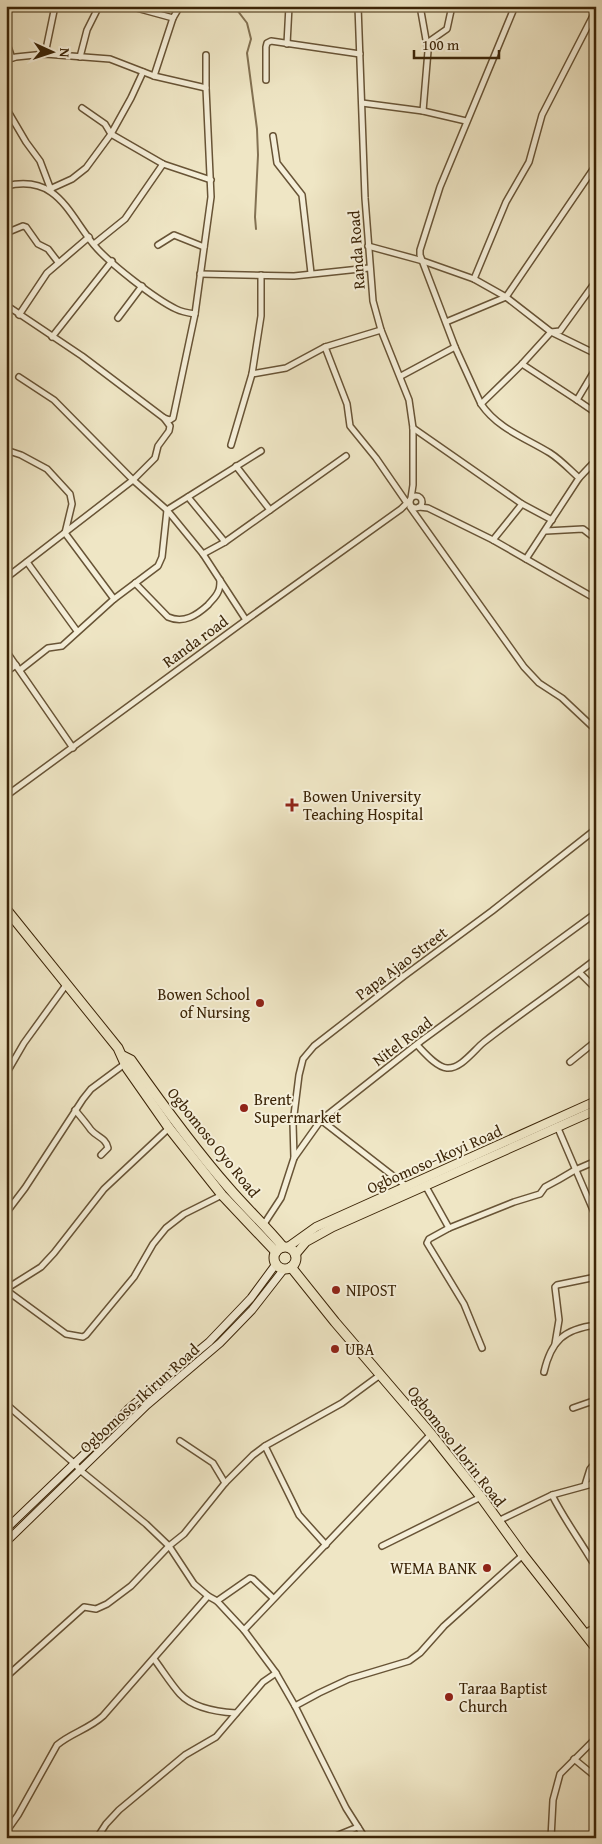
<svg xmlns="http://www.w3.org/2000/svg" width="602" height="1844" font-family="'Gentium Book Plus',serif">
  <style>
    .lines { fill: none; stroke-linecap: round; stroke-linejoin: round }
    .stream { stroke: #827152; stroke-width: 2 }
    .minor-casing { stroke: #685436; stroke-width: 8 }
    .secondary-casing { stroke: #3b2407; stroke-width: 9 }
    .primary-casing { stroke: #3b2407; stroke-width: 10 }
    .trunk-casing { stroke: #3b2407; stroke-width: 11 }
    .minor { stroke: #f5efd9; stroke-width: 5 }
    .secondary { stroke: #f5efd9; stroke-width: 7 }
    .primary { stroke: #efe6c5; stroke-width: 8 }
    .trunk { stroke: #efe6c5; stroke-width: 9 }
    .poi-dot { fill: #8f2418; stroke: #f5efd9; stroke-width: 2 }
    .labels { text-anchor: middle; stroke-width: 4; stroke-linejoin: round; paint-order: stroke }
    .street-label { font-size: 16px; fill: #3b2407; stroke: #f5efd9 }
    .poi-label { font-size: 16px; fill: #3b2407; stroke: #f5efd9; text-anchor: start }
  </style>
  <rect width="100%" height="100%" fill="#efe6c5"/>
  <filter id="stains"><feTurbulence type="fractalNoise" baseFrequency=".004" numOctaves="4"/><feColorMatrix values="0 0 0 0 .2 0 0 0 0 .09 0 0 0 0 .02 0 0 0 .5 -.17"/></filter>
  <radialGradient id="worn" r=".72"><stop offset=".6" stop-color="#630" stop-opacity="0"/><stop offset="1" stop-color="#630" stop-opacity=".3"/></radialGradient>
  <g class="lines">
    <!-- stream -->
    <polyline class="stream" points="234,6 247,23 251,39 247,53 257,129 258,155 255,217 256,229"/>
    <!-- minor casing -->
    <g class="minor-casing">
      <g id="minor">
        <polyline points="129,6 173,18"/>
        <polyline points="358,6 365,198 373,301 381,330 409,400 413,428 413,485 411,498"/>
        <polyline points="420,6 428,51 423,111"/>
        <path d="M515 6 440 187 420 250V255L455 347 481 404C498 429 526 438 550 453 561 460 570 470 579 478"/>
        <polyline points="6,41 12,58"/>
        <polyline points="427,43 447,29 452,6"/>
        <polyline points="287,44 289,6"/>
        <polyline points="45,54 55,6"/>
        <polyline points="80,57 87,30 99,6"/>
        <polyline points="6,60 16,57 45,54 110,59 154,76 206,88"/>
        <polyline points="154,76 173,18 180,6"/>
        <polyline points="266,80 266,47 267,43 271,41 360,54"/>
        <polyline points="362,103 423,111 466,121"/>
        <polyline points="6,108 26,142 40,161 51,190"/>
        <polyline points="82,108 105,124 111,134 163,164 211,180"/>
        <polyline points="273,136 277,163 302,195 311,273"/>
        <path d="M6 186C57 174 68 213 94 245 109 263 155 299 176 309 182 312 188 313 195 314L211 197 206 88V55"/>
        <polyline points="50,189 72,179 86,168 111,134 131,98 143,72"/>
        <polyline points="6,233 23,226 26,227 38,244 48,249 58,262"/>
        <polyline points="94,244 125,219 163,164"/>
        <polyline points="158,245 174,235 204,247"/>
        <polyline points="368,246 423,261 474,279 506,297 551,332 596,354"/>
        <polyline points="200,274 294,276 369,268"/>
        <polyline points="474,279 506,202 529,162 542,115 596,10"/>
        <polyline points="6,305 82,356 164,418 170,420 173,418 195,314"/>
        <polyline points="19,315 47,273 89,237"/>
        <polyline points="118,318 142,286"/>
        <polyline points="446,322 506,297 596,165"/>
        <polyline points="52,337 112,261"/>
        <polyline points="325,347 347,404 350,426 376,458 407,503"/>
        <polyline points="522,364 577,400"/>
        <polyline points="596,368 577,400 596,413"/>
        <polyline points="252,374 286,368 325,347 381,330"/>
        <polyline points="401,376 455,347"/>
        <polyline points="19,377 54,400 133,480 167,510 203,554 246,620"/>
        <polyline points="481,404 522,364 551,332 560,331 596,281"/>
        <polyline points="413,428 522,504 552,520"/>
        <polyline points="231,445 252,374 261,316 261,275"/>
        <polyline points="6,450 21,455 47,469 70,494 72,504 65,533 114,599"/>
        <polyline points="236,466 270,510"/>
        <circle cx="416" cy="502" r="6"/>
        <polyline points="188,497 225,542"/>
        <polyline points="410,507 524,667 539,683 562,698 596,730"/>
        <polyline points="419,507 428,508 493,540 596,599"/>
        <polyline points="546,531 583,529 596,539"/>
        <polyline points="493,540 522,504"/>
        <polyline points="203,554 225,542 346,456"/>
        <polyline points="526,559 579,478 596,460"/>
        <polyline points="27,562 77,631"/>
        <polyline points="6,578 133,480 155,458 158,446 169,431 170,426 164,418"/>
        <path d="M135 583 168 617C184 624 197 615 208 605 211 601 216 597 218 592 220 589 220 584 220 580"/>
        <polyline points="6,651 73,748"/>
        <polyline points="20,670 48,648 62,646 114,599 158,566 162,557 167,510 261,451"/>
        <polyline points="6,672 16,665"/>
        <polyline points="6,796 246,620 401,509 410,500"/>
        <polyline points="579,972 596,989"/>
        <path d="M417 1045C424 1052 436 1067 447 1068 461 1069 474 1050 484 1042 521 1013 559 988 596 959"/>
        <polyline points="570,1062 596,1041"/>
        <polyline points="6,1074 24,1043 66,985"/>
        <path d="M75 1110C81 1117 86 1123 91 1130 97 1137 106 1138 108 1148L101 1155"/>
        <polyline points="321,1120 406,1186"/>
        <polyline points="557,1126 596,1217"/>
        <polyline points="294,1158 293,1123 299,1075 303,1059 314,1046 404,976 492,911 596,829"/>
        <polyline points="425,1185 449,1228 429,1239 427,1243 464,1304 482,1348"/>
        <polyline points="6,1213 25,1188 83,1099 91,1089 126,1063"/>
        <polyline points="264,1224 281,1198 294,1158 321,1120 421,1041 596,913"/>
        <polyline points="449,1228 514,1202 540,1194 545,1187 558,1180 575,1170 596,1161"/>
        <polyline points="6,1289 41,1267 54,1253 104,1189 169,1128"/>
        <polyline points="6,1290 66,1334 83,1337 86,1335 134,1277 153,1244 166,1228 184,1214 222,1195"/>
        <polyline points="555,1344 559,1320 555,1287 557,1285 596,1277"/>
        <path d="M544 1372C551 1341 564 1329 596 1325"/>
        <polyline points="6,1404 75,1464 81,1471 146,1524 169,1546 194,1584 208,1596 217,1601 244,1630 276,1673 295,1706 346,1808 365,1838"/>
        <polyline points="573,1408 596,1400"/>
        <polyline points="180,1441 213,1463 225,1483"/>
        <polyline points="265,1446 299,1515 326,1545"/>
        <polyline points="585,1485 590,1469 596,1462"/>
        <path d="M552 1495C564 1519 579 1539 592 1561"/>
        <polyline points="498,1521 552,1495 596,1483"/>
        <polyline points="382,1546 481,1497"/>
        <polyline points="217,1601 250,1578 253,1579 273,1598"/>
        <polyline points="244,1630 431,1434"/>
        <polyline points="584,1633 596,1627"/>
        <path d="M154 1659C163 1671 171 1684 180 1694 193 1708 219 1712 236 1713"/>
        <polyline points="6,1677 84,1607 96,1609 107,1604 131,1586 169,1546 184,1534 225,1483 253,1455 265,1446 342,1403 380,1375"/>
        <polyline points="295,1706 319,1693 349,1679 409,1661 420,1653 444,1626 523,1555"/>
        <polyline points="574,1759 596,1777"/>
        <path d="M6 1832 18 1815 57 1745C71 1733 89 1729 103 1716L208 1596"/>
        <polyline points="97,1838 106,1824 119,1810 185,1755 216,1737 263,1682 276,1673"/>
        <polyline points="331,1838 358,1827"/>
        <polyline points="551,1838 553,1800 560,1774 596,1738"/>
      </g>
    </g>
    <!-- secondary casing -->
    <g class="secondary-casing">
      <g id="secondary">
        <polyline points="6,1529 105,1434 128,1409 209,1342 251,1298 276,1264"/>
        <polyline points="6,1542 147,1405 220,1343 252,1310 284,1269"/>
      </g>
    </g>
    <!-- primary casing -->
    <g class="primary-casing">
      <g id="primary">
        <polyline points="288,1247 316,1227 596,1101"/>
        <polyline points="295,1255 306,1242 333,1227 596,1110"/>
      </g>
    </g>
    <!-- trunk casing -->
    <g class="trunk-casing">
      <g id="trunk">
        <polyline points="6,909 118,1048 127,1068 169,1128 222,1195 276,1252"/>
        <path d="M123 1056 131 1060C162 1104 193 1147 229 1188 246 1208 266 1226 283 1247"/>
        <circle cx="285" cy="1258" r="11"/>
        <polyline points="291,1267 335,1322 431,1434 481,1497 523,1555 596,1648"/>
      </g>
    </g>
    <!-- minor -->
    <use href="#minor" class="minor"/>
    <!-- secondary -->
    <use href="#secondary" class="secondary"/>
    <!-- primary -->
    <use href="#primary" class="primary"/>
    <!-- trunk -->
    <use href="#trunk" class="trunk"/>
  </g>
  <!-- markers -->
  <g class="poi-dot">
    <path d="M289.5 797.5h5v5h5v5h-5v5h-5v-5h-5v-5h5z"/>
    <circle cx="260" cy="1003" r="5"/>
    <circle cx="244" cy="1108" r="5"/>
    <circle cx="336" cy="1290" r="5"/>
    <circle cx="335" cy="1349" r="5"/>
    <circle cx="487" cy="1568" r="5"/>
    <circle cx="449" cy="1697" r="5"/>
  </g>
  <g class="labels">
    <!-- street labels -->
    <g class="street-label">
      <text transform="translate(356 250) rotate(-94)" y="6">Randa Road</text>
      <text transform="translate(195 641) rotate(-36)" y="6">Randa road</text>
      <text transform="translate(401 963) rotate(-37)" y="6">Papa Ajao Street</text>
      <text transform="translate(402 1041) rotate(-37)" y="6">Nitel Road</text>
      <text transform="translate(214 1142) rotate(51)" y="6">Ogbomoso Oyo Road</text>
      <text transform="translate(434 1159) rotate(-24)" y="6">Ogbomoso-Ikoyi Road</text>
      <text transform="translate(139 1398) rotate(-42)" y="6">Ogbomoso-Ikirun Road</text>
      <text transform="translate(457 1446) rotate(52)" y="6">Ogbomoso Ilorin Road</text>
    </g>
    <!-- poi labels -->
    <g class="poi-label">
      <text x="303" y="802">Bowen University<tspan x="303" dy="18">Teaching Hospital</tspan></text>
      <text x="250" y="1000" text-anchor="end">Bowen School<tspan x="250" dy="18">of Nursing</tspan></text>
      <text x="254" y="1105">Brent<tspan x="254" dy="18">Supermarket</tspan></text>
      <text x="346" y="1296">NIPOST</text>
      <text x="345" y="1355">UBA</text>
      <text x="477" y="1574" text-anchor="end">WEMA BANK</text>
      <text x="459" y="1694">Taraa Baptist<tspan x="459" dy="18">Church</tspan></text>
    </g>
  </g>
  <!-- margin -->
  <rect width="602" height="1844" fill="none" stroke="#efe6c5" stroke-width="25"/>
  <rect x="8" y="8" width="587" height="1829" fill="none" stroke="#3b2407" stroke-width="2.5"/>
  <rect x="12" y="12" width="577" height="1819" fill="none" stroke="#3b2407"/>
  <!-- north arrow -->
  <g transform="translate(52 52) rotate(93)" stroke="#f5efd9" stroke-width="4" paint-order="stroke">
  <path d="M0-4L9 19L0 12L-9 19Z" fill="#3b2407"/>
  <text y="-8" font-size="14" font-weight="bold" text-anchor="middle" fill="#3b2407">N</text>
  </g>
  <!-- scale -->
  <path d="M414 50v8h85v-8" fill="none" stroke="#3b2407" stroke-width="2.5"/>
  <text x="422" y="50" font-size="15" fill="#3b2407" stroke="#f5efd9" stroke-width="4" paint-order="stroke">100 m</text>
  <rect width="100%" height="100%" filter="url(#stains)"/>
  <rect width="100%" height="100%" fill="url(#worn)"/>
</svg>
